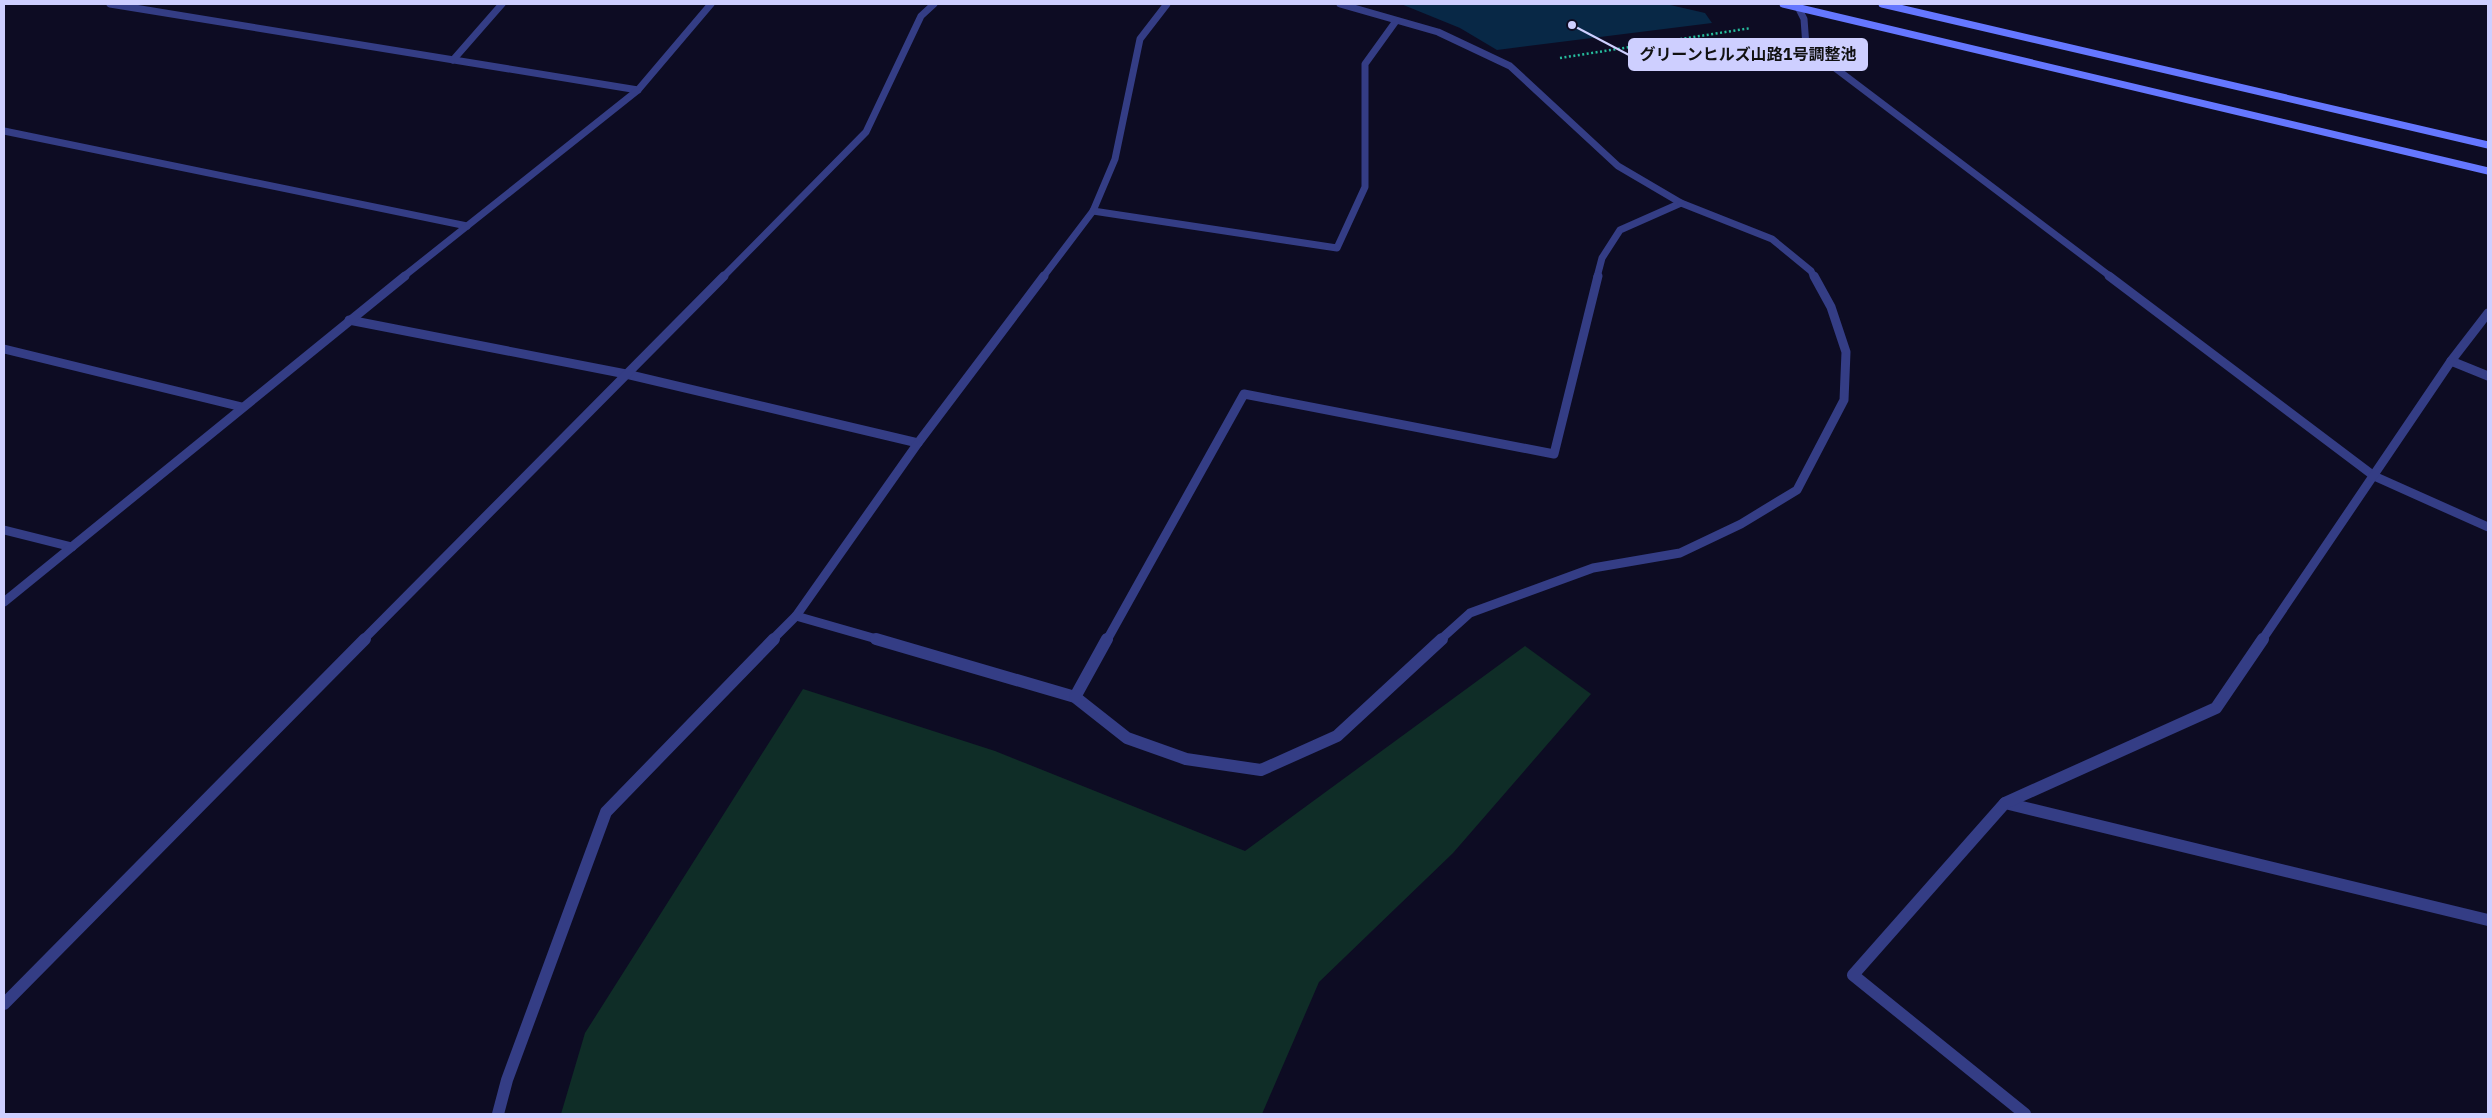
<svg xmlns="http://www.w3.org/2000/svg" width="2492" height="1118" font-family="'IBM Plex Sans','Noto Sans JP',sans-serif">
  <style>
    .green { fill: #0f2d27 }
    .water { fill: #082846 }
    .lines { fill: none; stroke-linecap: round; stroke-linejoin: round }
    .path { stroke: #26bb9c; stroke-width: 2.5; stroke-dasharray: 2 2.5; stroke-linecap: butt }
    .street-far2 { stroke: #343d85; stroke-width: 7 }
    .street-far1 { stroke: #343d85; stroke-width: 9 }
    .street { stroke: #343d85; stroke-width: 12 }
    .secondary { stroke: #6577ff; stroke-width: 7 }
    .leader { fill: none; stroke: #cecfff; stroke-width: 2 }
    .callout-dot { fill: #cecfff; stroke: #0d0c23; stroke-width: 2 }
    .callout { fill: #cecfff; stroke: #cecfff; stroke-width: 2 }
    .callout-label { font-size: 16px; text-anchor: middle; font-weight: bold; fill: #111 }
  </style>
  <rect width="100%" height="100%" fill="#0d0c23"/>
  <!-- green -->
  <polygon class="green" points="1525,646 1591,694 1453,853 1319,982 1262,1114 561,1114 585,1033 803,689 995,751 1245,851"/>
  <!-- water -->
  <polygon class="water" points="1401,4 1666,4 1705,13 1712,23 1497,50 1460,28"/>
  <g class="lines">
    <!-- path -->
    <polyline class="path" points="1560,58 1751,28"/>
    <!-- street-far2 -->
    <g class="street-far2">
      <polyline points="110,4 638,90"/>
      <polyline points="1340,4 1438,32 1510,66 1618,166 1681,203 1620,230 1602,258 1597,277"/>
      <polyline points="1798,7 1804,19 1806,46 2111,277"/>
      <polyline points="453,60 502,4"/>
      <polyline points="4,131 467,226"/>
      <polyline points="1681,203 1772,239 1811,271 1814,277"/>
      <polyline points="1093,211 1337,248 1365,187 1365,64 1396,21"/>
      <polyline points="403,277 638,90 711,4"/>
      <polyline points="723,277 866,132 921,16 934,4"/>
      <polyline points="1043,277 1093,211 1115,159 1140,39 1167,4"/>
    </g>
    <!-- street-far1 -->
    <g class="street-far1">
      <polyline points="2109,276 2374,476 2488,527"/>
      <polyline points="349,320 626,374 918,443"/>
      <polyline points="4,349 242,407"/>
      <polyline points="2451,361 2488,376"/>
      <polyline points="4,530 72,547"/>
      <polyline points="4,602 405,276"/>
      <polyline points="796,616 880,640"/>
      <polyline points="363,640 724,276"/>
      <polyline points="772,640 796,616 918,443 1044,276"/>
      <polyline points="1107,640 1244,394 1554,454 1598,276"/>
      <polyline points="1440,640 1470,613 1593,568 1680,553 1741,524 1797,490 1844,400 1846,352 1831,307 1814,276"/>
      <polyline points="2262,640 2451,361 2488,313"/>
    </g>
    <!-- street -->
    <g class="street">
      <polyline points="876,639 1075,697 1127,738 1186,759 1261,770 1337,736 1442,639"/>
      <polyline points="1075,697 1107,639"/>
      <polyline points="2005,803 2488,920"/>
      <polyline points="4,1004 365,639"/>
      <polyline points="498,1114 507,1080 606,812 774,639"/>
      <polyline points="2025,1114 1853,975 2005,803 2216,708 2263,639"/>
    </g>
    <!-- secondary -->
    <g class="secondary">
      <polyline points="1783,4 2488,171"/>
      <polyline points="1882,4 2488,145"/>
    </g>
  </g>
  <!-- callouts -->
  <path class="leader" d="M1572 25L1629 55"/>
  <circle class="callout-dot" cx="1572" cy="25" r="5"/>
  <rect class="callout" x="1629" y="39" width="238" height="31" rx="5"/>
  <g class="callout-label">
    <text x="1748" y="60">グリーンヒルズ山路1号調整池</text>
  </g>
  <!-- border -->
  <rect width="2492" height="1118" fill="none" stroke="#cecfff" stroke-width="10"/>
</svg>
